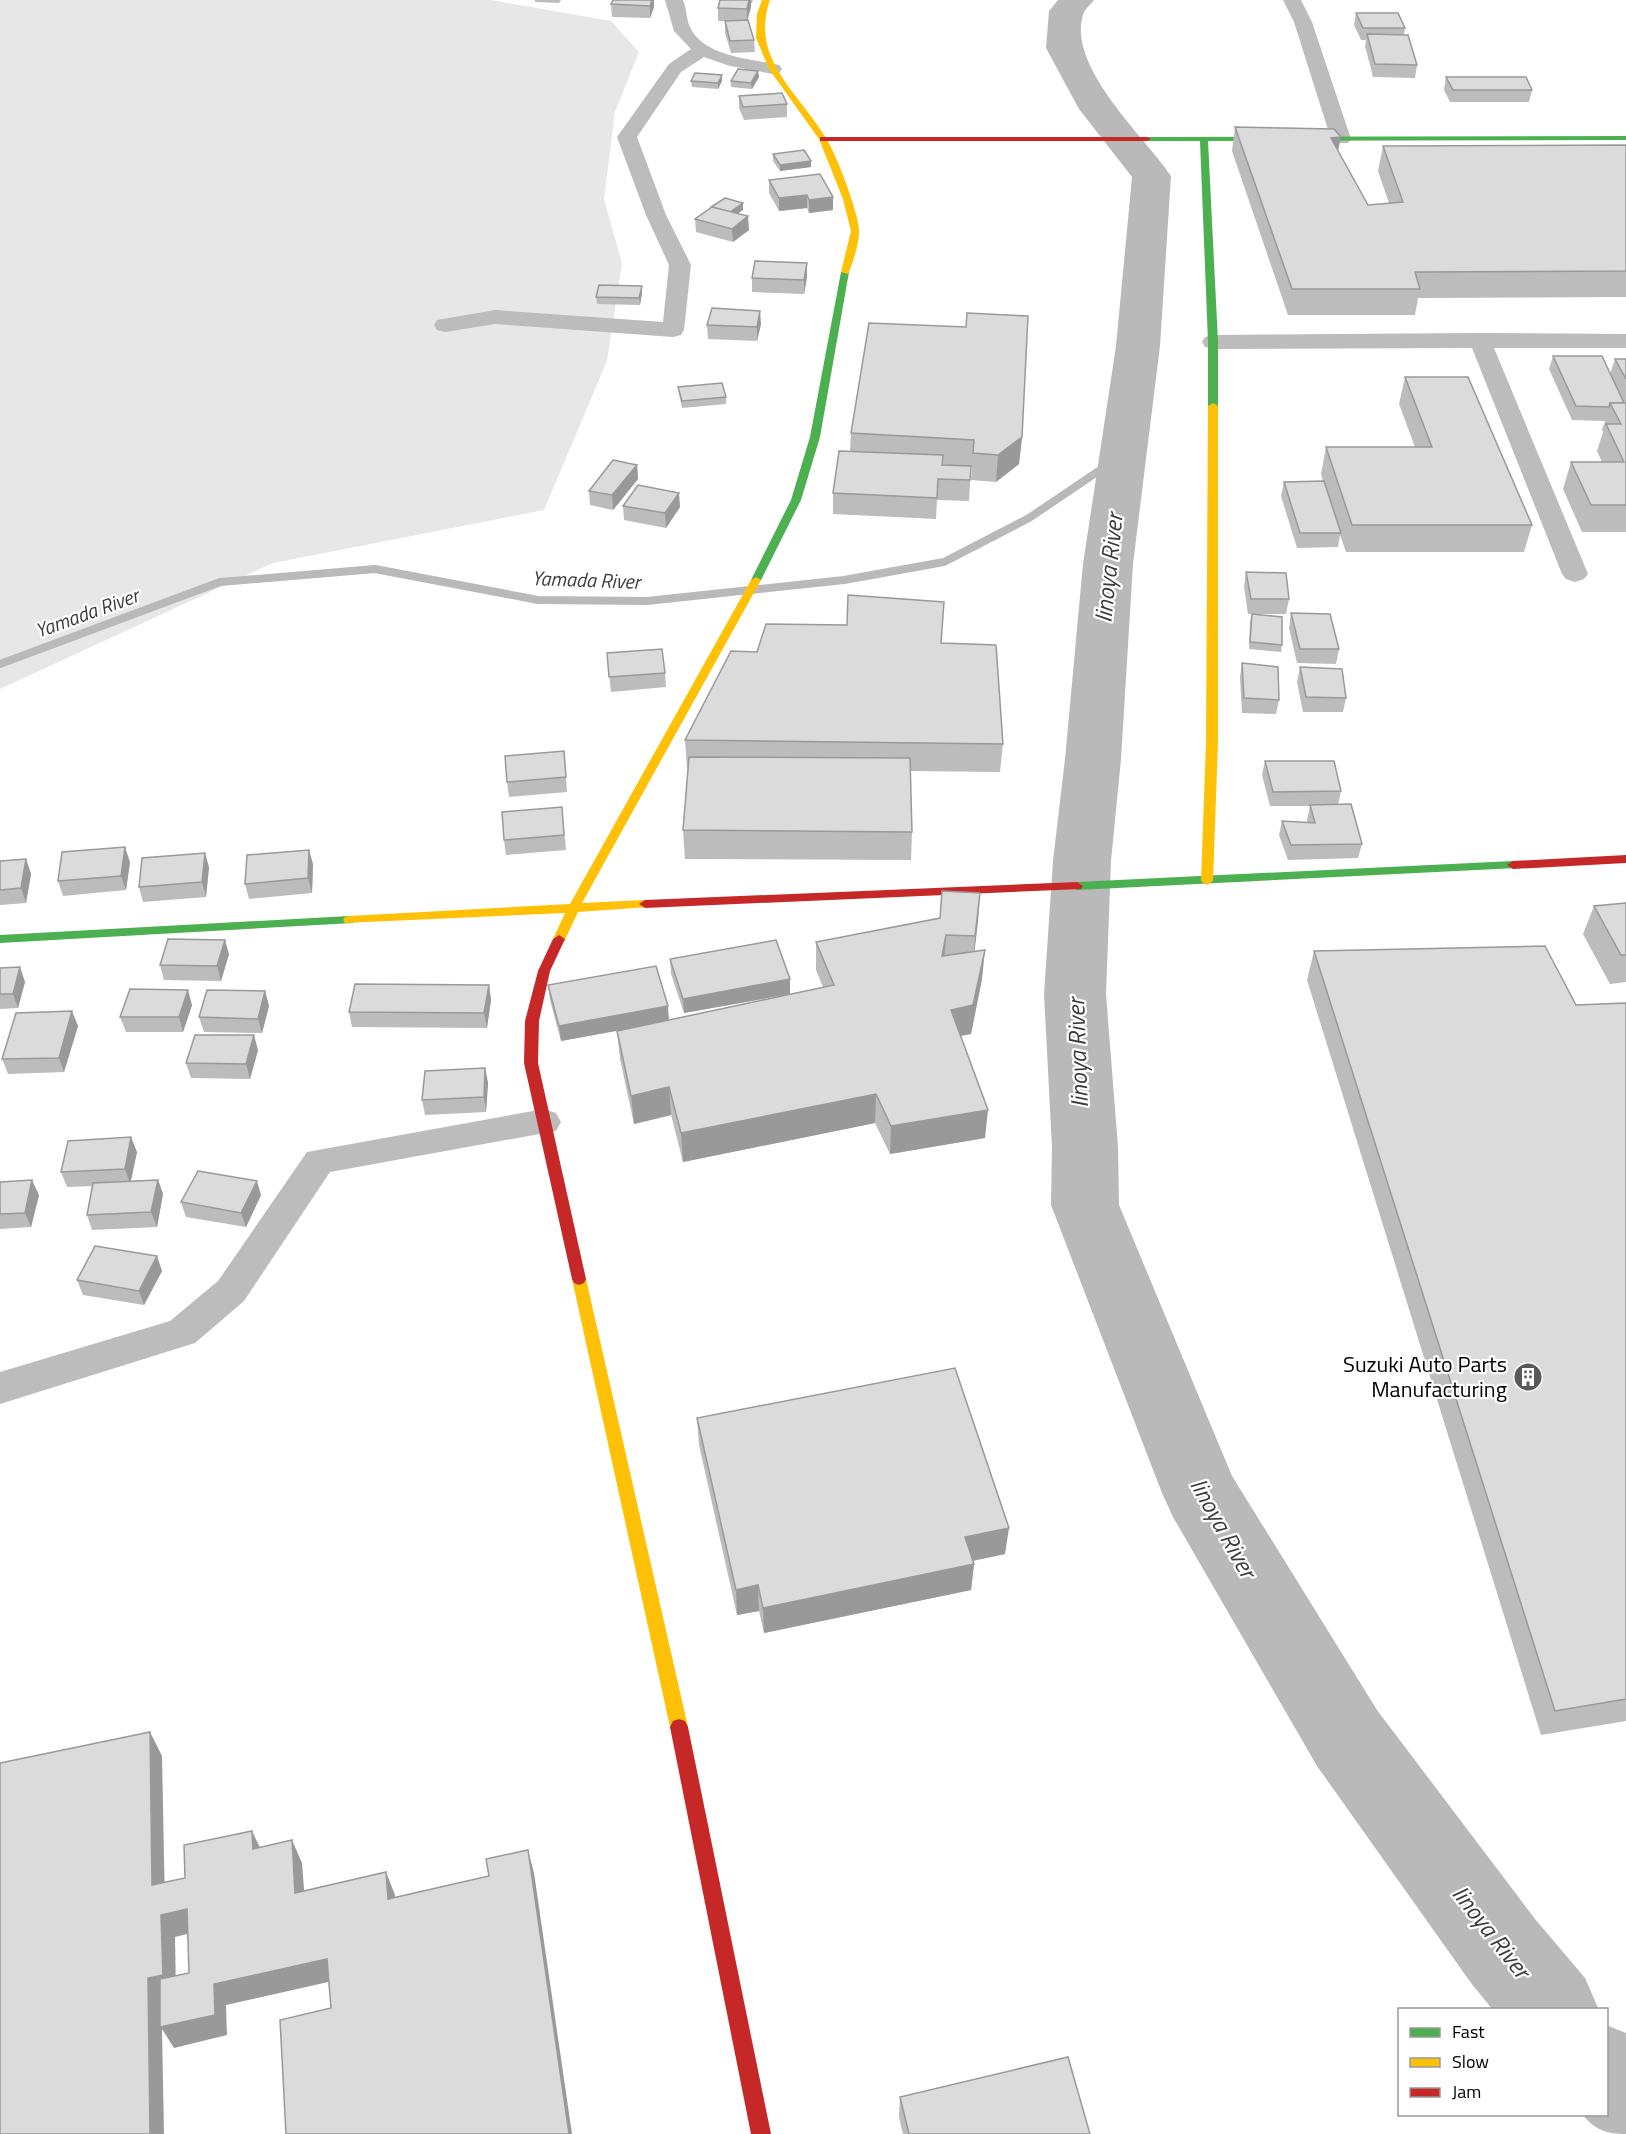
<svg xmlns="http://www.w3.org/2000/svg" width="1626" height="2134" font-family="'Titillium Web',sans-serif">
  <style>
    .green { fill: #e7e7e7 }
    .lines { fill: none; stroke-linecap: round; stroke-linejoin: round }
    .stream { stroke: #b9b9b9; stroke-width: 8 }
    .river { fill: #b9b9b9; fill-rule: evenodd }
    .street { fill: #bcbcbc; fill-rule: evenodd }
    .fast { fill: #4caf50; fill-rule: evenodd }
    .slow { fill: #ffc107; fill-rule: evenodd }
    .jam { fill: #c62828; fill-rule: evenodd }
    .wall { fill: #bcbcbc }
    .shaded-wall { fill: #999 }
    .building { fill: #dbdbdb; stroke: #999; stroke-width: 1.5 }
    .labels { text-anchor: middle; stroke-width: 4.5; stroke-linejoin: round; paint-order: stroke }
    .far-water-label { font-size: 20px; font-style: italic; fill: #3c3c3c; stroke: #fff }
    .poi-label { font-size: 22px; fill: #000; stroke: #fff; text-anchor: end }
    .water-label { font-size: 24px; font-style: italic; fill: #3c3c3c; stroke: #fff }
  </style>
  <rect width="100%" height="100%" fill="#fff"/>
  <!-- green -->
  <polygon class="green" points="0,0 491,0 611,21 639,52 615,112 604,199 622,263 607,361 544,510 273,563 0,689"/>
  <g class="lines">
    <!-- stream -->
    <polyline class="stream" points="0,664 220,582 375,569 538,600 647,601 844,580 944,562 1029,518 1121,456"/>
    <!-- river -->
    <g class="river">
      <path d="M1058 0H1094C1091 4 1084 10 1083 15 1067 67 1144 136 1171 176L1160 346 1133 564 1121 759 1111 861 1106 994 1118 1147 1119 1205 1232 1476 1377 1710 1535 1919 1585 1978 1599 2010H1493L1471 1983 1317 1766 1173 1517 1162 1493 1051 1205 1052 1147 1044 994 1053 861 1065 759 1083 564 1116 346 1132 177 1079 109 1046 48 1049 11Z"/>
      <path d="M1606 2025 1626 2033V2134C1606 2134 1595 2130 1582 2114H1606Z"/>
    </g>
    <!-- street -->
    <g class="street">
      <path d="M665 0H683C687 9 686 19 690 27 703 57 753 59 779 65L782 69 779 73 773 74 730 66 704 57 681 72 637 137 666 215 691 265 684 330 681 335 673 337 495 324 445 332 437 330 434 325 437 320 495 310 663 322 669 265 646 215 617 137 669 64 691 49 674 31Z"/>
      <polygon points="1283,0 1301,0 1312,22 1351,139 1348,143 1334,143 1331,139 1294,22"/>
      <polygon points="1480,333 1626,334 1626,348 1494,348 1588,574 1584,579 1575,582 1566,579 1562,574 1472,348 1213,349 1205,347 1202,342 1205,337 1213,335"/>
      <polygon points="544,1109 556,1113 561,1122 556,1131 330,1172 244,1301 195,1343 0,1404 0,1372 170,1321 218,1281 307,1152"/>
    </g>
    <!-- fast -->
    <g class="fast">
      <polygon points="1626,136 1626,140 1208,141 1218,342 1218,406 1213,409 1208,406 1208,342 1200,141 1144,141 1144,137"/>
      <polygon points="845,269 849,272 820,437 801,500 761,580 756,583 752,582 751,580 791,500 810,437 841,272"/>
      <polygon points="1513,861 1519,865 1517,868 1077,890 1071,886 1077,882"/>
      <polygon points="349,916 353,917 355,920 353,923 0,943 0,935"/>
    </g>
    <!-- slow -->
    <g class="slow">
      <path d="M762 0H770C749 58 799 93 826 138 837 156 857 209 859 229 860 241 853 263 848 274L841 272 851 231 843 199 819 139 769 69 756 38 757 14Z"/>
      <polygon points="1213,403 1218,406 1218,743 1213,881 1207,885 1201,881 1206,743 1208,406"/>
      <polygon points="756,577 761,580 582,903 645,900 651,904 649,907 578,912 564,942 559,943 553,939 565,913 345,923 343,920 345,917 349,916 570,904 751,580"/>
      <polygon points="579,1273 584,1275 586,1279 688,1727 685,1733 679,1735 673,1733 670,1727 572,1279 574,1275"/>
    </g>
    <!-- jam -->
    <g class="jam">
      <polygon points="820,137 1147,137 1151,139 1147,141 820,141"/>
      <polygon points="1626,855 1626,863 1513,869 1507,865 1513,861"/>
      <polygon points="1077,882 1083,886 1081,889 645,908 639,904 645,900"/>
      <polygon points="559,935 565,939 550,971 539,1021 538,1063 586,1279 584,1283 579,1285 574,1283 572,1279 524,1063 525,1021 538,971 553,939"/>
      <polygon points="679,1719 685,1721 688,1727 771,2134 751,2134 670,1727 673,1721"/>
    </g>
  </g>
  <!-- wall -->
  <g class="wall">
    <polygon points="535,0 561,0 559,3 535,2"/>
    <polygon points="654,0 654,7 650,18 612,17 611,4"/>
    <polygon points="720,0 753,0 752,3 751,3 751,7 747,20 754,40 755,52 731,53 725,33 725,21 730,21 718,21 718,8"/>
    <polygon points="1356,13 1405,28 1404,35 1417,65 1415,78 1373,77 1365,46 1366,40 1361,40 1354,25"/>
    <polygon points="758,71 759,77 752,89 731,87 731,81"/>
    <polygon points="1446,77 1532,90 1529,102 1450,102 1444,90"/>
    <polygon points="691,81 722,81 718,89 692,87"/>
    <polygon points="739,96 787,104 787,117 744,120 739,108"/>
    <polygon points="1235,127 1338,151 1368,205 1389,203 1378,171 1383,146 1626,145 1626,297 1418,298 1415,315 1288,315 1232,151"/>
    <polygon points="773,154 811,167 780,171 773,161"/>
    <polygon points="769,180 833,197 833,210 809,213 807,208 779,211 769,193"/>
    <polygon points="743,210 737,214 749,230 733,242 696,232 695,219"/>
    <polygon points="807,277 804,294 752,292 752,278"/>
    <polygon points="642,293 640,305 597,304 596,297"/>
    <polygon points="761,324 757,341 708,339 707,325"/>
    <polygon points="1553,356 1610,374 1615,359 1626,359 1626,532 1582,532 1563,489 1571,462 1602,462 1597,451 1603,432 1602,430 1605,421 1572,420 1549,369"/>
    <polygon points="1405,377 1532,525 1524,552 1346,552 1340,535 1338,547 1297,548 1281,496 1284,482 1323,481 1321,474 1326,447 1415,447 1399,404"/>
    <polygon points="678,387 726,397 726,404 682,408 679,394"/>
    <polygon points="851,433 1022,437 1019,464 996,482 971,480 972,467 971,467 969,501 937,500 936,519 833,514 833,493 850,451"/>
    <polygon points="637,465 638,479 613,510 590,505 589,491"/>
    <polygon points="623,506 680,507 666,528 624,520"/>
    <polygon points="1246,572 1289,599 1286,614 1252,614 1282,645 1281,652 1249,649 1250,621 1252,614 1248,614 1244,587"/>
    <polygon points="1291,613 1339,649 1336,664 1297,663 1289,628"/>
    <polygon points="942,643 1003,744 1000,772 910,771 912,832 911,860 685,859 683,830 688,768 687,768 685,740 757,652"/>
    <polygon points="607,653 665,673 666,687 611,692"/>
    <polygon points="1242,663 1279,700 1276,714 1242,713 1240,677"/>
    <polygon points="1300,667 1346,698 1343,712 1303,712 1297,682"/>
    <polygon points="564,751 567,792 509,797 507,782"/>
    <polygon points="1265,761 1341,791 1338,805 1362,844 1358,858 1288,860 1279,835 1282,821 1307,822 1307,820 1310,806 1270,806 1262,775"/>
    <polygon points="562,807 566,850 506,855 504,840"/>
    <polygon points="26,859 31,874 26,903 0,905 0,861"/>
    <polygon points="130,862 126,890 63,896 58,881"/>
    <polygon points="313,864 312,893 249,899 245,884"/>
    <polygon points="209,867 206,897 143,902 139,887"/>
    <polygon points="980,893 974,951 982,979 971,1034 961,1036 985,1138 890,1154 875,1123 683,1162 671,1115 634,1124 620,1059 617,1031 633,1028 561,1041 550,1000 548,985 669,1020 823,987 816,970 816,942 940,918"/>
    <polygon points="1626,903 1626,982 1610,984 1583,934 1594,906"/>
    <polygon points="1314,951 1576,1005 1626,1003 1626,1721 1541,1735 1307,980"/>
    <polygon points="229,954 221,981 164,980 160,965"/>
    <polygon points="670,959 790,994 684,1013 671,974"/>
    <polygon points="0,968 25,982 18,1008 0,1009"/>
    <polygon points="489,985 491,1000 487,1028 352,1027 349,1012"/>
    <polygon points="265,991 269,1006 262,1033 204,1032 199,1017"/>
    <polygon points="192,1005 183,1032 126,1032 120,1017"/>
    <polygon points="78,1026 64,1072 8,1074 2,1059"/>
    <polygon points="258,1050 250,1079 191,1078 186,1063"/>
    <polygon points="485,1068 488,1083 486,1112 425,1115 422,1100"/>
    <polygon points="137,1152 131,1181 158,1180 163,1194 157,1227 92,1230 87,1215 93,1186 67,1187 61,1172"/>
    <polygon points="0,1182 39,1195 31,1227 0,1229"/>
    <polygon points="261,1195 246,1227 186,1217 181,1202"/>
    <polygon points="162,1271 144,1305 83,1295 77,1280"/>
    <polygon points="697,1418 1005,1554 973,1561 974,1564 971,1590 764,1633 759,1611 737,1615 699,1445"/>
    <polygon points="900,2097 1090,2134 903,2134 899,2117"/>
  </g>
  <!-- shaded-wall -->
  <g class="shaded-wall">
    <polygon points="652,0 654,0 654,7 650,18 650,6"/>
    <polygon points="749,0 751,0 751,7 747,22 747,9"/>
    <polygon points="758,71 759,77 752,89 751,83"/>
    <polygon points="722,75 722,81 718,89 718,83"/>
    <polygon points="1341,137 1336,161 1331,138"/>
    <polygon points="811,161 811,167 780,171 780,165"/>
    <polygon points="807,195 807,208 779,211 779,198"/>
    <polygon points="833,197 833,210 809,213 809,200"/>
    <polygon points="743,203 743,210 729,219 729,212"/>
    <polygon points="748,216 749,230 733,242 732,229"/>
    <polygon points="807,263 807,277 804,294 804,280"/>
    <polygon points="642,286 642,293 640,305 639,298"/>
    <polygon points="760,311 761,324 757,341 757,327"/>
    <polygon points="1022,437 1019,464 996,482 998,455"/>
    <polygon points="637,465 638,479 613,510 612,495"/>
    <polygon points="679,493 680,507 666,528 665,513"/>
    <polygon points="125,847 130,862 126,890 121,876"/>
    <polygon points="309,850 313,864 312,893 308,878"/>
    <polygon points="205,853 209,867 206,897 202,882"/>
    <polygon points="26,859 31,874 26,903 21,888"/>
    <polygon points="980,893 978,922 973,965 975,936"/>
    <polygon points="946,935 944,964 942,956"/>
    <polygon points="225,940 229,954 221,981 217,966"/>
    <polygon points="985,950 982,979 971,1034 949,1038 951,1010"/>
    <polygon points="20,967 25,982 18,1008 13,994"/>
    <polygon points="790,979 790,994 684,1013 683,999"/>
    <polygon points="489,985 491,1000 487,1028 484,1013"/>
    <polygon points="188,990 192,1005 183,1032 179,1017"/>
    <polygon points="265,991 269,1006 262,1033 258,1019"/>
    <polygon points="668,1006 669,1021 561,1041 559,1026"/>
    <polygon points="72,1011 78,1026 64,1072 59,1058"/>
    <polygon points="254,1035 258,1050 250,1079 246,1064"/>
    <polygon points="485,1068 488,1083 486,1112 484,1097"/>
    <polygon points="669,1087 671,1115 634,1124 631,1096"/>
    <polygon points="876,1094 875,1123 683,1162 681,1133"/>
    <polygon points="988,1110 985,1138 890,1154 891,1126"/>
    <polygon points="131,1137 137,1152 130,1184 125,1169"/>
    <polygon points="32,1180 39,1195 31,1227 25,1213"/>
    <polygon points="158,1180 163,1194 157,1227 151,1212"/>
    <polygon points="257,1181 261,1195 246,1227 241,1213"/>
    <polygon points="157,1256 162,1271 144,1305 139,1291"/>
    <polygon points="1009,1528 1005,1554 962,1563 965,1537"/>
    <polygon points="974,1564 971,1590 764,1633 763,1608"/>
    <polygon points="758,1585 759,1611 737,1615 736,1590"/>
    <polygon points="150,1732 162,1756 165,1908 152,1885"/>
    <polygon points="252,1831 263,1854 253,1849"/>
    <polygon points="292,1840 302,1863 306,1915 295,1893"/>
    <polygon points="528,1850 534,1873 572,2134 569,2134"/>
    <polygon points="386,1872 395,1895 397,1921 388,1899"/>
    <polygon points="187,1909 199,1931 175,1937 176,1996 214,1984 327,1959 337,1980 226,2005 227,2035 174,2048 162,2029 164,2134 150,2134 148,1978 161,1915"/>
  </g>
  <!-- building -->
  <g class="building">
    <polygon points="613,0 652,0 650,6 611,4"/>
    <polygon points="720,0 749,0 747,9 718,8"/>
    <polygon points="1356,13 1398,13 1405,28 1363,28"/>
    <polygon points="748,20 754,40 730,41 725,21"/>
    <polygon points="1367,34 1408,35 1417,65 1375,64"/>
    <polygon points="738,69 758,71 751,83 731,81"/>
    <polygon points="695,73 722,75 718,83 691,81"/>
    <polygon points="1446,77 1526,77 1532,90 1453,90"/>
    <polygon points="782,93 787,104 743,107 739,96"/>
    <polygon points="1235,127 1334,129 1341,137 1331,138 1368,205 1403,202 1383,146 1626,145 1626,271 1415,272 1420,289 1292,289"/>
    <polygon points="804,150 811,161 780,165 773,154"/>
    <polygon points="820,174 833,197 809,200 807,195 779,198 769,180"/>
    <polygon points="725,198 743,203 730,212 711,207"/>
    <polygon points="712,207 748,216 732,229 695,219"/>
    <polygon points="755,261 807,263 804,280 752,278"/>
    <polygon points="599,285 642,286 639,298 596,297"/>
    <polygon points="712,308 760,311 757,327 707,325"/>
    <polygon points="967,313 1028,316 1022,437 998,455 973,453 974,440 851,433 869,323 966,327"/>
    <polygon points="1553,356 1602,356 1624,403 1610,403 1609,407 1576,406"/>
    <polygon points="1615,359 1626,359 1626,379"/>
    <polygon points="1405,377 1468,377 1532,525 1352,525 1326,447 1432,447"/>
    <polygon points="722,383 726,397 682,401 678,387"/>
    <polygon points="1610,403 1626,403 1626,505 1591,505 1571,462 1624,462 1606,424 1621,424"/>
    <polygon points="839,451 943,455 942,465 971,466 970,480 938,479 937,498 833,493"/>
    <polygon points="613,460 637,465 612,495 589,491"/>
    <polygon points="1324,481 1341,533 1300,533 1284,482"/>
    <polygon points="638,485 679,493 665,513 623,506"/>
    <polygon points="1246,572 1286,573 1289,599 1251,599"/>
    <polygon points="848,595 944,602 941,643 996,645 1003,744 685,740 731,651 757,652 766,624 847,625"/>
    <polygon points="1291,613 1330,614 1339,649 1300,649"/>
    <polygon points="1252,614 1282,617 1282,645 1250,642"/>
    <polygon points="662,649 665,673 609,677 607,653"/>
    <polygon points="1242,663 1278,667 1279,700 1244,698"/>
    <polygon points="1300,667 1342,669 1346,698 1306,697"/>
    <polygon points="564,751 566,777 507,782 505,756"/>
    <polygon points="689,757 910,758 912,832 683,830"/>
    <polygon points="1265,761 1334,761 1341,791 1273,792"/>
    <polygon points="1351,804 1362,844 1291,845 1282,821 1315,823 1310,805"/>
    <polygon points="562,807 564,835 504,840 502,812"/>
    <polygon points="125,847 121,876 58,881 62,852"/>
    <polygon points="309,850 308,878 245,884 247,855"/>
    <polygon points="205,853 202,882 139,887 142,858"/>
    <polygon points="26,859 21,888 0,890 0,861"/>
    <polygon points="942,891 980,893 975,936 946,935 942,956 985,950 973,1005 951,1010 988,1110 891,1126 876,1094 681,1133 669,1087 631,1096 617,1031 834,985 816,942 940,918"/>
    <polygon points="1626,903 1626,955 1621,955 1594,906"/>
    <polygon points="168,939 225,940 217,966 160,965"/>
    <polygon points="776,940 790,979 683,999 670,959"/>
    <polygon points="1545,946 1576,1005 1626,1003 1626,1699 1555,1711 1314,951"/>
    <polygon points="656,966 668,1006 559,1026 548,985"/>
    <polygon points="20,967 13,994 0,994 0,968"/>
    <polygon points="355,984 489,985 484,1013 349,1012"/>
    <polygon points="130,989 188,990 179,1017 120,1017"/>
    <polygon points="207,990 265,991 258,1019 199,1017"/>
    <polygon points="72,1011 59,1058 2,1059 16,1013"/>
    <polygon points="195,1035 254,1035 246,1064 186,1063"/>
    <polygon points="485,1068 484,1097 422,1100 425,1071"/>
    <polygon points="131,1137 125,1169 61,1172 68,1141"/>
    <polygon points="198,1171 257,1181 241,1213 181,1202"/>
    <polygon points="32,1180 25,1213 0,1214 0,1182"/>
    <polygon points="158,1180 151,1212 87,1215 93,1183"/>
    <polygon points="95,1246 157,1256 139,1291 77,1280"/>
    <polygon points="955,1368 1009,1528 965,1537 974,1564 763,1608 758,1585 736,1590 697,1418"/>
    <polygon points="150,1732 152,1885 185,1878 184,1845 252,1831 253,1849 292,1840 295,1893 386,1872 388,1899 489,1876 486,1859 528,1850 569,2134 286,2134 280,2020 331,2008 327,1959 214,1984 215,2015 160,2027 160,1979 189,1973 187,1909 161,1915 163,1975 148,1978 150,2134 0,2134 0,1763"/>
    <polygon points="1068,2057 1090,2134 909,2134 900,2097"/>
  </g>
  <!-- icons -->
  <defs>
    <g id="building-disc" transform="scale(1.5)"><circle r="9.5" fill="#595959" stroke="#fff"/><path d="M-4-6H4V6H1V3H-1V6H-4ZM-2.5-4.3h1.7v1.8h-1.7ZM.8-4.3h1.7v1.8H.8ZM-2.5-1h1.7V.8h-1.7ZM.8-1h1.7V.8H.8Z" fill="#fff"/></g>
  </defs>
  <g fill-rule="evenodd">
    <use href="#building-disc" x="1528" y="1377"/>
  </g>
  <g class="labels">
    <!-- far-water labels -->
    <g class="far-water-label">
      <text transform="translate(586 580) rotate(2)" y="7">Yamada River</text>
      <text transform="translate(87 613) rotate(-20)" y="7">Yamada River</text>
    </g>
    <!-- poi labels -->
    <g class="poi-label">
      <text x="1507" y="1372">Suzuki Auto Parts<tspan x="1507" dy="25">Manufacturing</tspan></text>
    </g>
    <!-- water labels -->
    <g class="water-label">
      <text transform="translate(1109 568) rotate(-84)" y="8">Iinoya River</text>
      <text transform="translate(1078 1053) rotate(-92)" y="8">Iinoya River</text>
      <text transform="translate(1223 1528) rotate(61)" y="8">Iinoya River</text>
      <text transform="translate(1491 1932) rotate(52)" y="8">Iinoya River</text>
    </g>
  </g>
  <!-- legend -->
  <rect x="1398" y="2008" width="210" height="108" fill="#ffffff" stroke="#999999" stroke-width="1.5"/>
  <rect x="1410" y="2028" width="30" height="9" fill="#4caf50" stroke="#999999" stroke-width="1.5"/>
  <text x="1452" y="2038" font-size="18" fill="#000000">Fast</text>
  <rect x="1410" y="2058" width="30" height="9" fill="#ffc107" stroke="#999999" stroke-width="1.5"/>
  <text x="1452" y="2068" font-size="18" fill="#000000">Slow</text>
  <rect x="1410" y="2088" width="30" height="9" fill="#c62828" stroke="#999999" stroke-width="1.5"/>
  <text x="1452" y="2098" font-size="18" fill="#000000">Jam</text>
</svg>
